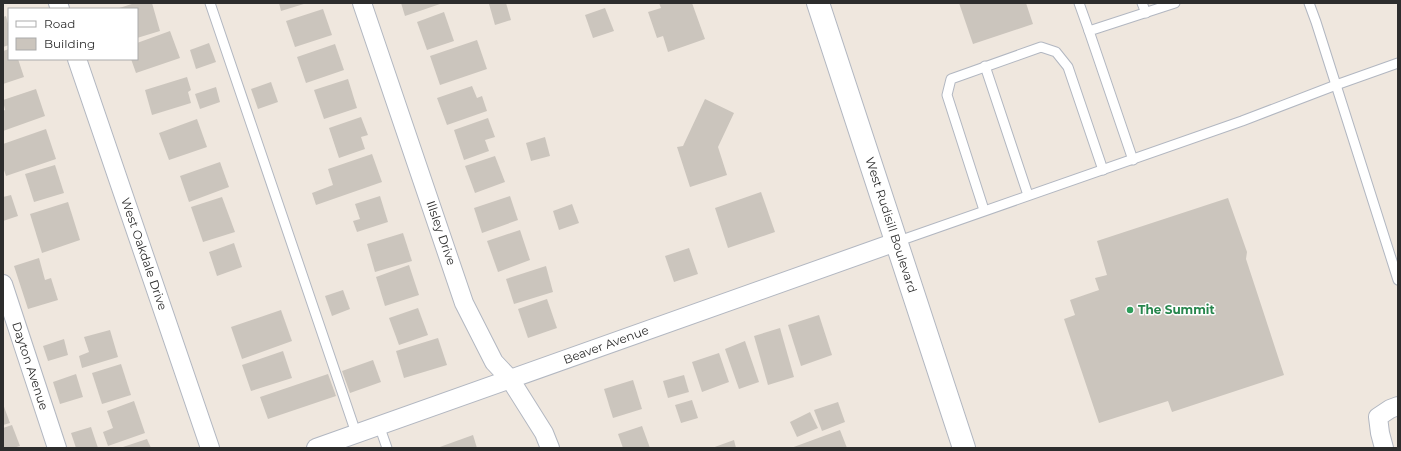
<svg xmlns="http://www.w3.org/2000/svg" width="1401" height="451" font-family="Montserrat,sans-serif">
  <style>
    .building { fill: #cbc5bd }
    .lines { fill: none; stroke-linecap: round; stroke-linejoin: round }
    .lane-casing { stroke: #b2b7c1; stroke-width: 11 }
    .street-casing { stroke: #b2b7c1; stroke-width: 20 }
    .secondary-casing { stroke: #b2b7c1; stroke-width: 24 }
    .lane { stroke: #fff; stroke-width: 9 }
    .street { stroke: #fff; stroke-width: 18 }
    .secondary { stroke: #fff; stroke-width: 22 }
    .leisure-dot { fill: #2e9e5b; stroke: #fff; stroke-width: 1.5 }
    .labels { text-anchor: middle; stroke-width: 3; stroke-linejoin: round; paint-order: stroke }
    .street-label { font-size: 12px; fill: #2d2d2d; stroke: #fff }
    .leisure-label { font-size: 12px; font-weight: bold; fill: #27864d; stroke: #fff; text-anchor: start }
  </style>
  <rect width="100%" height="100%" fill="#efe7de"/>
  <!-- building -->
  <g class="building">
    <polygon points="135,3 152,3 160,31 137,38 137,9 116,9"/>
    <polygon points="279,3 307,3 281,11"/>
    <polygon points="401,3 443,3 405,16"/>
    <polygon points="493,3 506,3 511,20 495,25 489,4"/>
    <polygon points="659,3 692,3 705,39 668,52 663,36 657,38 648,12 661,8"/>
    <polygon points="959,3 1026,3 1033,24 973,44"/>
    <polygon points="605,8 614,31 593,38 585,15"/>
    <polygon points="323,9 332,35 295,47 286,21"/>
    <polygon points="444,12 454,41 427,50 417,22"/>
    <polygon points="6,16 9,27 9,45 3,47 3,17"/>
    <polygon points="170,31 180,58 136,73 131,59 137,59 137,43"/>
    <polygon points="477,40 487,69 440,85 430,56"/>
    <polygon points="209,43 216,62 196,69 190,50"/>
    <polygon points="335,44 344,70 306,83 297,57"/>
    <polygon points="9,49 9,59 18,59 24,77 3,84 3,51"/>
    <polygon points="187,77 191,90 188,92 191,103 152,115 145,90"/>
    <polygon points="348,79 357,108 324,119 314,90"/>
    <polygon points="271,82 278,102 258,109 251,89"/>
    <polygon points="472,86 477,98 482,96 487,111 447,125 437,98"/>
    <polygon points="216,87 220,102 200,109 195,94"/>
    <polygon points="36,89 45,116 3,131 3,111 5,110 3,100"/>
    <polygon points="705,99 734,113 718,147 727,175 690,187 677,147 683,146"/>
    <polygon points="361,117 368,135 361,137 365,149 339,158 329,128"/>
    <polygon points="488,118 495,137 485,140 489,151 464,160 454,130"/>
    <polygon points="197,119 207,147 169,160 159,133"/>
    <polygon points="46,129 56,159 6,176 3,167 3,144"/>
    <polygon points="545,137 550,156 531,161 526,143"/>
    <polygon points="372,154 382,182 316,205 312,193 333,185 328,169"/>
    <polygon points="495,156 505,182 475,193 465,166"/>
    <polygon points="220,162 229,187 189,202 180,176"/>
    <polygon points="55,165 64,193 34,202 25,174"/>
    <polygon points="761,192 775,232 728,248 715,208"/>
    <polygon points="11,195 18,216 3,221 3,197"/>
    <polygon points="380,196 388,222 357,232 353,221 360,219 355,204"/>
    <polygon points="510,196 518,220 482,233 474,208"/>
    <polygon points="222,197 235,232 203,242 191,207"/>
    <polygon points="1228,198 1247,252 1246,259 1284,375 1172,412 1168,401 1099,423 1064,319 1075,315 1070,300 1099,290 1095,278 1107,275 1097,241"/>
    <polygon points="68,202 80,240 42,253 30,214"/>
    <polygon points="572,204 579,223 559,230 553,211"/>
    <polygon points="520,230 530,260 498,272 487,241"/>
    <polygon points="403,233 412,261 375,272 367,244"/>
    <polygon points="234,243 242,267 217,276 209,252"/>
    <polygon points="689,248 698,274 674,282 665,256"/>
    <polygon points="39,258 45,280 51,278 58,300 28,309 14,266"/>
    <polygon points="409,265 419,295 385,306 376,277"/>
    <polygon points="546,266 553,292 514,304 506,279"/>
    <polygon points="343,290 350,309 332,316 325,296"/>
    <polygon points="547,299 557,328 528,338 518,309"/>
    <polygon points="418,308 428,335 399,345 389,318"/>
    <polygon points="281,310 292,341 242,359 231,327"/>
    <polygon points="819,315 832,355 801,366 788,325"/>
    <polygon points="780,328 794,377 768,385 754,336"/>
    <polygon points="110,330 118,357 82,368 79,356 89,352 84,337"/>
    <polygon points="438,338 447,365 404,378 396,351"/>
    <polygon points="64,339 68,355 48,361 43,346"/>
    <polygon points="745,341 759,382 739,389 725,349"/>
    <polygon points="283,351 292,378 251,391 242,365"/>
    <polygon points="719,353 729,382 702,392 692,362"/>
    <polygon points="373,360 381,382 350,393 342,371"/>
    <polygon points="121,364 131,395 102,404 92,373"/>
    <polygon points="76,374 83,397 60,404 53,382"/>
    <polygon points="328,374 336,396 268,419 260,397"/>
    <polygon points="684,375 689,392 668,398 663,381"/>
    <polygon points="633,380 642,409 613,418 604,389"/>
    <polygon points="692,400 698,418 681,423 675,405"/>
    <polygon points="134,401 145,433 108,446 103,432 113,428 107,411"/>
    <polygon points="838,402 845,422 822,431 814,410"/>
    <polygon points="3,404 10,423 3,425"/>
    <polygon points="810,412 818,428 797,437 790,422"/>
    <polygon points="12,425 20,446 13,448 3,448 3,428"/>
    <polygon points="642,426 650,448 623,448 618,434"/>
    <polygon points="91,427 98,448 76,448 71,433"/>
    <polygon points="840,430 847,448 791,448"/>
    <polygon points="473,435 477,448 437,448"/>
    <polygon points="147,439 151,448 120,448"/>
    <polygon points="734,440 736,448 712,448"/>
  </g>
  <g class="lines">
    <!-- lane casing -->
    <g class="lane-casing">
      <g id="lane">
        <polyline points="210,3 356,433"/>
        <polyline points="1079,3 1089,31"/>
        <polyline points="1142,3 1146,13"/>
        <polyline points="1309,3 1316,22 1398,280"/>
        <polyline points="985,66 1028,195"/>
        <polyline points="1133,160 1089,31 1175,3"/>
        <polyline points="984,210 947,95 951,79 1041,47 1056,52 1068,67 1103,170"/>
        <polyline points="896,242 1242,121 1336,85 1398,63"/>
        <polyline points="379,425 387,448"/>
      </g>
    </g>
    <!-- street casing -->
    <g class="street-casing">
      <g id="street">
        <polyline points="58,3 60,9"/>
        <polyline points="362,3 464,303 494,362 510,379 544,433 550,448"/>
        <polyline points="77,59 210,448"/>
        <polyline points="3,284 57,448"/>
        <polyline points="316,448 896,242"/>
        <polyline points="1384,448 1380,433 1378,417 1390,409 1398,406"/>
      </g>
    </g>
    <!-- secondary casing -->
    <g class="secondary-casing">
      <polyline id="secondary" points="818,3 964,448"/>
    </g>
    <!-- lane -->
    <use href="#lane" class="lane"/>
    <!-- street -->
    <use href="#street" class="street"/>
    <!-- secondary -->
    <use href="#secondary" class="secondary"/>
  </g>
  <!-- markers -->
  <circle class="leisure-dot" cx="1130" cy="310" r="4"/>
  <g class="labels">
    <!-- street labels -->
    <g class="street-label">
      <text transform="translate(891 225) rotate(72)" y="4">West Rudisill Boulevard</text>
      <text transform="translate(441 233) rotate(71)" y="4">Illsley Drive</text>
      <text transform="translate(144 254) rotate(71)" y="4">West Oakdale Drive</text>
      <text transform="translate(606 345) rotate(-20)" y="4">Beaver Avenue</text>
      <text transform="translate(30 366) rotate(72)" y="4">Dayton Avenue</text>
    </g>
    <!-- leisure labels -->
    <g class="leisure-label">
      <text x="1138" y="314">The Summit</text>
    </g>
  </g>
  <!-- border -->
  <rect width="1401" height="451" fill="none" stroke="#2d2d2d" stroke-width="8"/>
  <!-- legend -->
  <rect x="8" y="8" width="130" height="52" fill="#ffffff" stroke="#ababab"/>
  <rect x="16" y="21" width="20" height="6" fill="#ffffff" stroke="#ababab"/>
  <text x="44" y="28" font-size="12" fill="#2d2d2d">Road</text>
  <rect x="16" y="38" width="20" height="12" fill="#cbc5bd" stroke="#ababab"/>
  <text x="44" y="48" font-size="12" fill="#2d2d2d">Building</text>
</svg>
